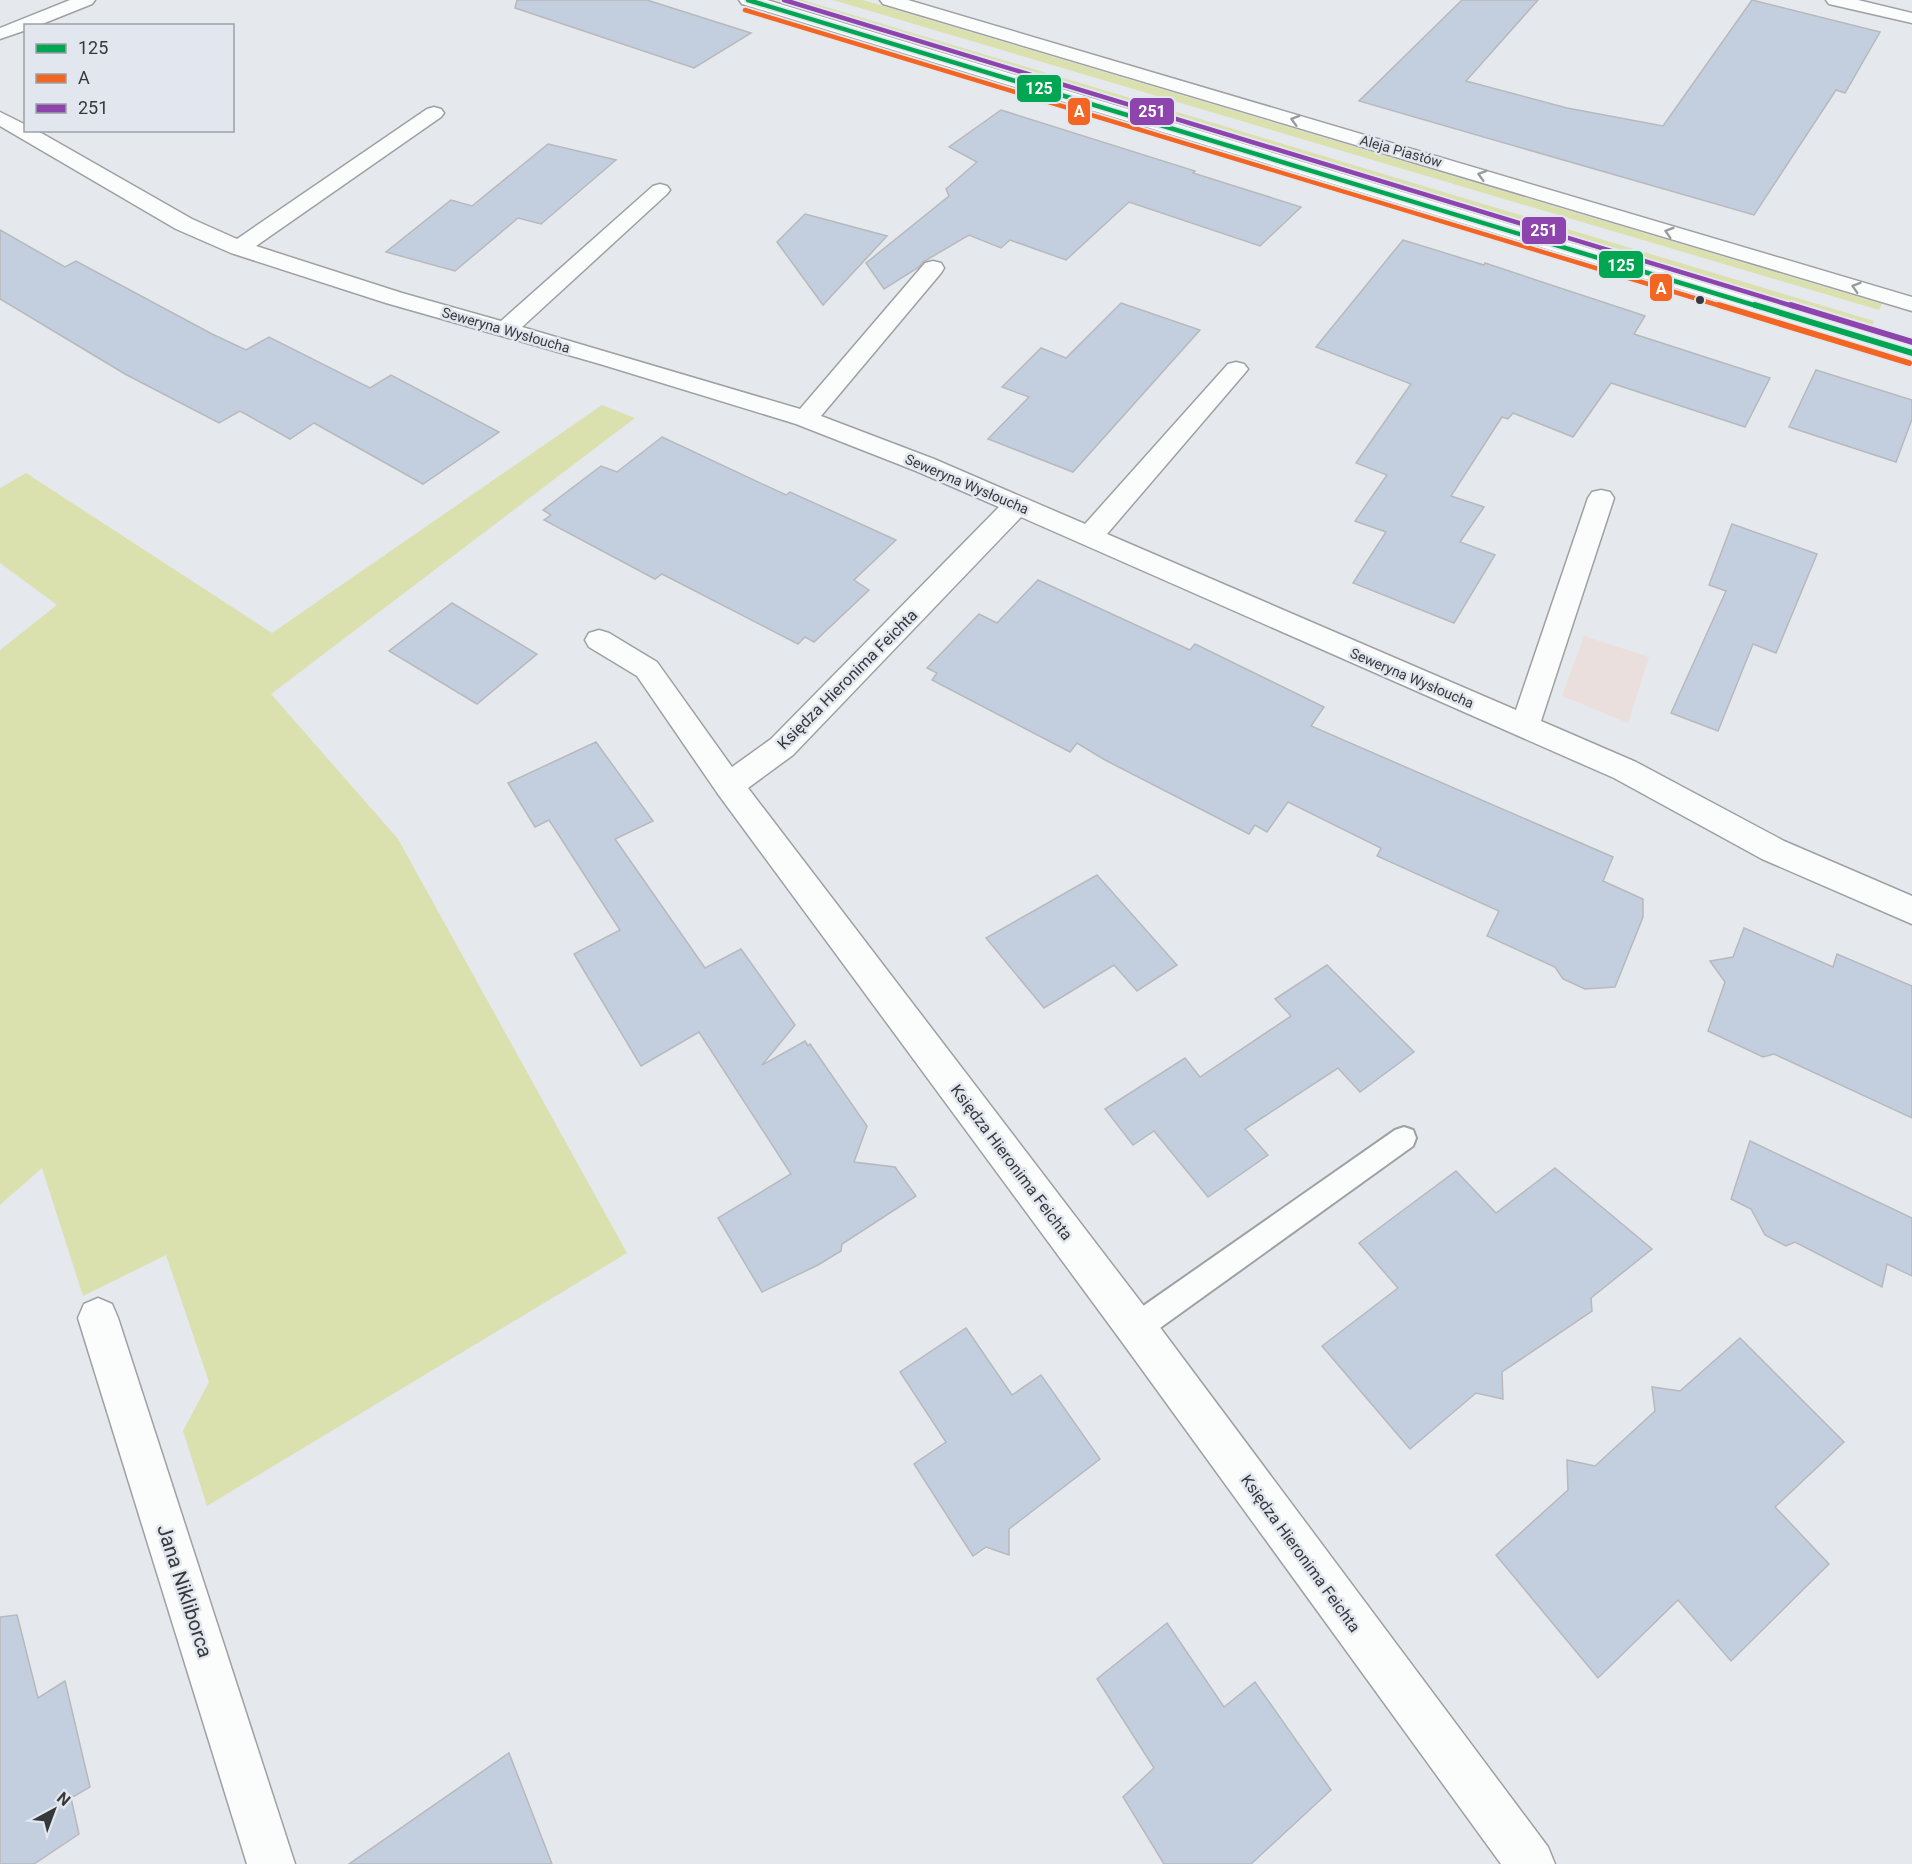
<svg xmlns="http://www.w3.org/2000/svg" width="1912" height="1864" font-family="Roboto,sans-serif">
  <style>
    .industrial { fill: #ebdfdd }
    .green { fill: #dae1af }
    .building { fill: #c3cfdf; stroke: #b7b9bc; stroke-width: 1.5 }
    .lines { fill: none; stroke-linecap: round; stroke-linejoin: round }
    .lane-casing { stroke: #9fa0a3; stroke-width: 4 }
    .street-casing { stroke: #9fa0a3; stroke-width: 3 }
    .secondary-casing { stroke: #9fa0a3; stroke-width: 3 }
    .lane { fill: #fbfcfc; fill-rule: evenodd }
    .street { fill: #fbfcfc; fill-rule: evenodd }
    .secondary { fill: #fbfcfc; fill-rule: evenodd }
    .bus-1-far1-casing { stroke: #e2e7ef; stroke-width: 8 }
    .bus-1-casing { stroke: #e2e7ef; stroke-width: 10 }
    .bus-2-far1-casing { stroke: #e2e7ef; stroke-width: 8 }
    .bus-2-casing { stroke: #e2e7ef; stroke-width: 10 }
    .bus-3-far1-casing { stroke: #e2e7ef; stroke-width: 8 }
    .bus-3-casing { stroke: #e2e7ef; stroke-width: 10 }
    .bus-1-far1 { stroke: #00a651; stroke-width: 4.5 }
    .bus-1 { stroke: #00a651; stroke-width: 6 }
    .bus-2-far1 { stroke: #f26522; stroke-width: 4.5 }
    .bus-2 { stroke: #f26522; stroke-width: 6 }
    .bus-3-far1 { stroke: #8e44ad; stroke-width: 4.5 }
    .bus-3 { stroke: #8e44ad; stroke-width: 6 }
    .oneway { stroke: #989a9b }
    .bus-dot { fill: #36383a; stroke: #e2e7ef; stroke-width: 2 }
    .labels { text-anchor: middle; stroke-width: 5; stroke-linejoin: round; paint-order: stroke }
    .far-street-label { font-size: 14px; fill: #36383a; stroke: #e2e7ef }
    .street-label { font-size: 16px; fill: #36383a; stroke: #e2e7ef }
    .near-street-label { font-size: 20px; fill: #36383a; stroke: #e2e7ef }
    .line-badge { stroke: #e2e7ef; stroke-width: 2 }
    .badge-label { font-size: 16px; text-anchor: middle; font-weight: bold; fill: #fff }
  </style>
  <rect width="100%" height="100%" fill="#e5e8ec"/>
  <!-- industrial -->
  <polygon class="industrial" points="1584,636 1649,657 1628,723 1562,696"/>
  <!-- green -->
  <g class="green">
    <polygon points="775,0 803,0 1874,321 1871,331"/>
    <polygon points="833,0 863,0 1882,304 1879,310"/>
    <polygon points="602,405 635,418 271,694 398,839 627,1253 207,1506 183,1431 209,1382 166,1255 83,1296 42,1168 0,1205 0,650 57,605 0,563 0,488 26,473 272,633"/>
  </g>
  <!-- building -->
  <g class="building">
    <polygon points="517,0 647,0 751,33 694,68 515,8"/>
    <polygon points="1462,0 1538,0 1466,81 1567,108 1663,126 1752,0 1880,32 1845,93 1836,90 1754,215 1359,101"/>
    <polygon points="1001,110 1195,171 1193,173 1301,207 1260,246 1129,202 1066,260 1010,240 1001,248 969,235 923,262 919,267 884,289 866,263 949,196 946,189 977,162 949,147"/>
    <polygon points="548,144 616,160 541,224 518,218 455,271 386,252 451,200 472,206"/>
    <polygon points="805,214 887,236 823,305 777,242"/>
    <polygon points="0,230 65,267 76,261 212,334 246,350 269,337 370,388 391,375 499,432 423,484 314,423 290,439 240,411 219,423 125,374 0,299"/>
    <polygon points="1403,240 1484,265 1485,263 1645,316 1634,334 1770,378 1745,427 1611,383 1573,437 1513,413 1508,419 1502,417 1451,496 1484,507 1460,542 1495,555 1454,623 1353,583 1386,532 1355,521 1387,475 1356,463 1411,384 1316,347"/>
    <polygon points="1121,303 1200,330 1073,472 988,439 1029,397 1002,387 1041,348 1066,358"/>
    <polygon points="1816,370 1912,400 1912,419 1896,462 1789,427"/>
    <polygon points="662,437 786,495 790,492 896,540 854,580 869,590 814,642 805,637 798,644 662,574 655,579 544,520 551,515 543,510 601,466 617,472"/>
    <polygon points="1732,524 1817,554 1776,653 1753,644 1718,731 1671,713 1726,591 1709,585"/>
    <polygon points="1038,580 1190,650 1195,644 1324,707 1311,726 1613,857 1603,881 1643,899 1643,917 1615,987 1585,989 1563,979 1555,967 1487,936 1499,911 1377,856 1381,848 1288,802 1267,832 1255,825 1249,834 1105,760 1077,743 1070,752 932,680 937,673 927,668 979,614 997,623"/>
    <polygon points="452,603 537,654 477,704 389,651"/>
    <polygon points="596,742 653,821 615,839 705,968 741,949 795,1025 762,1065 805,1041 808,1046 810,1044 867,1126 854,1162 895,1167 916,1196 842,1244 841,1251 818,1265 762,1292 718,1218 791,1174 699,1032 641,1066 574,954 620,930 549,820 535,827 508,783"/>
    <polygon points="1097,875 1177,965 1137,991 1114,965 1044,1008 986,938"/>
    <polygon points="1744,928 1833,967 1837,954 1912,986 1912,1118 1774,1054 1763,1057 1708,1031 1725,982 1710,961 1733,957"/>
    <polygon points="1327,965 1414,1052 1360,1092 1338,1068 1245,1129 1268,1155 1208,1197 1154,1131 1133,1145 1105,1109 1185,1058 1200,1077 1291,1016 1275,999"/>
    <polygon points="1750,1141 1912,1218 1912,1276 1887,1264 1882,1287 1795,1242 1786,1246 1765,1235 1751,1209 1731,1199"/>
    <polygon points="1555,1168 1652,1249 1591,1298 1592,1311 1502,1372 1503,1399 1476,1393 1410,1449 1322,1346 1398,1288 1359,1243 1456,1171 1496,1213"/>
    <polygon points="966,1328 1012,1395 1041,1375 1100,1459 1009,1529 1009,1555 986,1547 973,1556 914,1464 946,1442 900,1372"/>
    <polygon points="1740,1338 1844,1442 1775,1507 1829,1564 1731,1661 1678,1600 1598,1678 1496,1555 1568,1490 1567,1460 1595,1466 1655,1411 1652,1387 1680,1391"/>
    <polygon points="17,1615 38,1698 65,1681 90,1787 71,1798 79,1834 34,1864 0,1864 0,1617"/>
    <polygon points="1167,1623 1224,1707 1255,1682 1331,1790 1251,1864 1164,1864 1123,1797 1154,1768 1097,1679"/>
    <polygon points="509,1753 552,1864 349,1864"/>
  </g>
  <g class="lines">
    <!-- lane casing -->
    <g class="lane-casing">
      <polygon id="lane" points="1404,1127 1413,1130 1416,1138 1413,1146 1146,1338 1136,1341 1126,1338 1123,1328 1126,1318 1395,1130"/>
    </g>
    <!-- street casing -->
    <g class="street-casing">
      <g id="street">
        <polygon points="70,0 95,0 92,4 37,26 26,26 26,30 0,39 0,28"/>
        <polygon points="1826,0 1858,0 1912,13 1912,23 1829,4"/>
        <polygon points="434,107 441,109 444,113 441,117 256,246 402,293 501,321 653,186 660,184 667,186 670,190 667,194 522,327 800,409 925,263 933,261 941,263 944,268 941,273 821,416 934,459 1085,524 1228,364 1236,362 1244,364 1248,369 1244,374 1107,534 1516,710 1588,498 1592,492 1601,490 1610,492 1614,498 1541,721 1636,762 1784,841 1912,896 1912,924 1762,859 1614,778 1021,517 793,755 748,788 1150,1314 1548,1847 1555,1864 1501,1864 1122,1342 718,794 637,676 589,647 585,640 589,633 599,630 609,633 657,662 732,767 771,739 999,507 916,471 796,424 600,364 386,303 231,253 176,229 0,126 0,112 26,125 26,130 36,130 192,219 237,239 427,109"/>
        <polygon points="98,1298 112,1304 118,1318 295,1864 247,1864 78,1318 84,1304"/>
      </g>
    </g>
    <!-- secondary casing -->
    <g class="secondary-casing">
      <g id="secondary">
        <polygon points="739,0 767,0 1912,346 1912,360 742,4"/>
        <polygon points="880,0 908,0 1912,297 1912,311 883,4"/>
      </g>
    </g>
    <!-- lane -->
    <use href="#lane" class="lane"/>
    <!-- street -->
    <use href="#street" class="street"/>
    <!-- secondary -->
    <use href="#secondary" class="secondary"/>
    <!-- bus-1-far1 casing -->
    <g class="bus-1-far1-casing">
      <polyline id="bus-1-far1" points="748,0 1760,307"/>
    </g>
    <!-- bus-1 casing -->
    <g class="bus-1-casing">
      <polyline id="bus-1" points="1755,305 1912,353"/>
    </g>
    <!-- bus-2-far1 casing -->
    <g class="bus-2-far1-casing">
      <polyline id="bus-2-far1" points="745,10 1724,307"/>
    </g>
    <!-- bus-2 casing -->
    <g class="bus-2-casing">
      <polyline id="bus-2" points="1719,305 1909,363"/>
    </g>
    <!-- bus-3-far1 casing -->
    <g class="bus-3-far1-casing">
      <polyline id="bus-3-far1" points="784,0 1796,307"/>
    </g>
    <!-- bus-3 casing -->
    <g class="bus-3-casing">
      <polyline id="bus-3" points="1791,305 1912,342"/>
    </g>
    <!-- bus-1-far1 -->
    <use href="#bus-1-far1" class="bus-1-far1"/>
    <!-- bus-1 -->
    <use href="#bus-1" class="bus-1"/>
    <!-- bus-2-far1 -->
    <use href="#bus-2-far1" class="bus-2-far1"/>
    <!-- bus-2 -->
    <use href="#bus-2" class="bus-2"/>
    <!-- bus-3-far1 -->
    <use href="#bus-3-far1" class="bus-3-far1"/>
    <!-- bus-3 -->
    <use href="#bus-3" class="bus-3"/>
  </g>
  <!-- one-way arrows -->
  <defs><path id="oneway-chevron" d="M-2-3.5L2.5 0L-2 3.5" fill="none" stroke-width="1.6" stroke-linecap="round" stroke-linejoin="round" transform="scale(1.5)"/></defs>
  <g class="oneway">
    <use href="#oneway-chevron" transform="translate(1295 120) rotate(-164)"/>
    <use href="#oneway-chevron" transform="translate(1482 175) rotate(-164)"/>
    <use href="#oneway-chevron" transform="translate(1669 232) rotate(-163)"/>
    <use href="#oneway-chevron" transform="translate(1856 287) rotate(-163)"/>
  </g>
  <!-- markers -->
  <circle class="bus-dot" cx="1700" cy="300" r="5"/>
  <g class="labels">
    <!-- far-street labels -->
    <g class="far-street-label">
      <text transform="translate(1401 151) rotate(16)" y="5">Aleja Piastów</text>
      <text transform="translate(506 330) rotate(16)" y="5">Seweryna Wysłoucha</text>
      <text transform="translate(967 484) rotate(23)" y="5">Seweryna Wysłoucha</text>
      <text transform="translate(1412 678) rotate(23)" y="5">Seweryna Wysłoucha</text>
    </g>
    <!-- street labels -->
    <g class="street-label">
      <text transform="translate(847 679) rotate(-45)" y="6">Księdza Hieronima Feichta</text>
      <text transform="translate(1012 1162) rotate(53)" y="6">Księdza Hieronima Feichta</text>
      <text transform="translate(1301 1553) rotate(54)" y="6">Księdza Hieronima Feichta</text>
    </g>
    <!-- near-street labels -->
    <g class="near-street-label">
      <text transform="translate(185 1591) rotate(72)" y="7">Jana Nikliborca</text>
    </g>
  </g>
  <g class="line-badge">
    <rect x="1016" y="74" width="46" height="29" rx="6" fill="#00a651"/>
    <rect x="1067" y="97" width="24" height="29" rx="6" fill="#f26522"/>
    <rect x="1129" y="97" width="46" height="29" rx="6" fill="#8e44ad"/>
    <rect x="1521" y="216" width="46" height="29" rx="6" fill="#8e44ad"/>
    <rect x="1598" y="250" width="46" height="29" rx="6" fill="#00a651"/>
    <rect x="1649" y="273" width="24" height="29" rx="6" fill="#f26522"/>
  </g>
  <g class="badge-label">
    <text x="1039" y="94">125</text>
    <text x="1079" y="117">A</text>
    <text x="1152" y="117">251</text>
    <text x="1544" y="236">251</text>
    <text x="1621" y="271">125</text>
    <text x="1661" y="294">A</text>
  </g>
  <!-- legend -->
  <rect x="24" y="24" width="210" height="108" fill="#e2e7ef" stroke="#9da1a7" stroke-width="1.5"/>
  <rect x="36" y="44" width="30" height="9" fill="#00a651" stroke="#9da1a7" stroke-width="1.5"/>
  <text x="78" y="54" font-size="18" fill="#36383a">125</text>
  <rect x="36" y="74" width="30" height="9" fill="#f26522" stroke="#9da1a7" stroke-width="1.5"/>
  <text x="78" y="84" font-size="18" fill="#36383a">A</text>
  <rect x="36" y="104" width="30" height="9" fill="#8e44ad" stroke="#9da1a7" stroke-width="1.5"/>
  <text x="78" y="114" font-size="18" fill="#36383a">251</text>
  <!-- north arrow -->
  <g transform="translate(54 1810) rotate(41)" stroke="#e2e7ef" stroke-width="4.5" paint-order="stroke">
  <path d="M0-4.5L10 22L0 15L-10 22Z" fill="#36383a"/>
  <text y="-9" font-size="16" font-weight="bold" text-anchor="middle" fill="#36383a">N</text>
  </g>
</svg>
